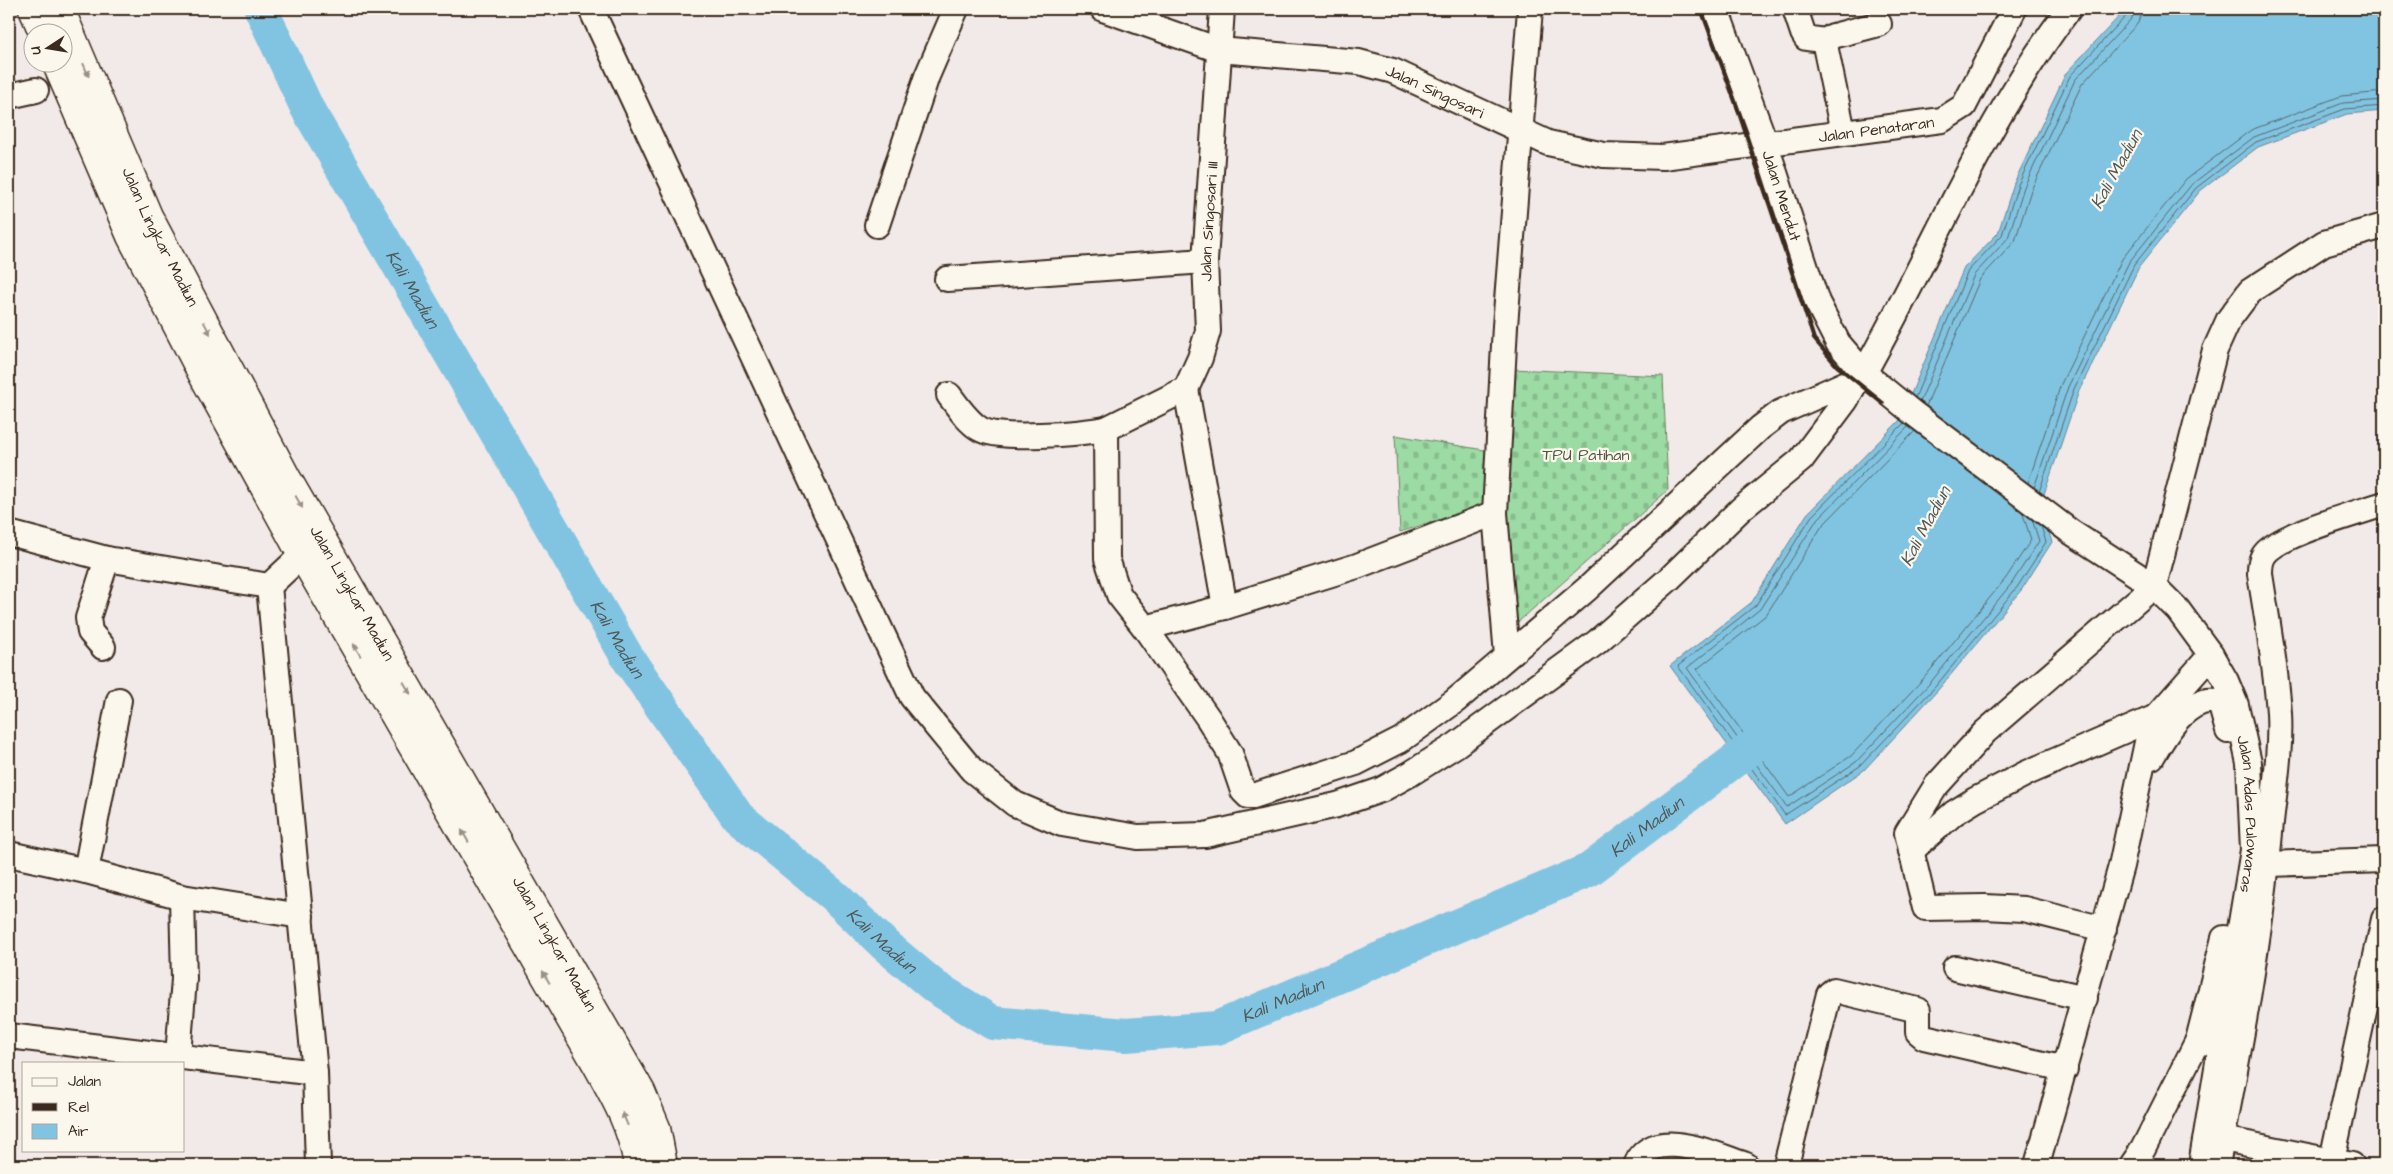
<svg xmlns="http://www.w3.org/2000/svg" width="2393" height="1174" font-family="'Architects Daughter',sans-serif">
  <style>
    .cemetery { fill: url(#cemetery-stones); stroke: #6c8261 }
    .water { fill: #81c4e1; stroke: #658693 }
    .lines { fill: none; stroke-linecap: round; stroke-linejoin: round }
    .shore { stroke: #57686c; stroke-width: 1 }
    .river { stroke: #81c4e1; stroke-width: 34 }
    .minor-casing { stroke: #3b2a1e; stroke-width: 28 }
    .major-casing { stroke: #3b2a1e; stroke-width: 31 }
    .minor { stroke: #fbf7ec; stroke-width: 24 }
    .major { stroke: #fbf7ec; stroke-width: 28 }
    .rail { stroke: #3b2a1e; stroke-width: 4 }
    .oneway { fill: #9b9085 }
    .labels { text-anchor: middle; stroke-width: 4.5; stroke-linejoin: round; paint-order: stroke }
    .street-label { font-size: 16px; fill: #3b2a1e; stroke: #fbf7ec }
    .park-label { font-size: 16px; fill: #535640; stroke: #fbf7ec }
    .water-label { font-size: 18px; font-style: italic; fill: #505858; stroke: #fbf7ec }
  </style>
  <defs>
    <pattern id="cemetery-stones" width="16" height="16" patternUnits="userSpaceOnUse" patternTransform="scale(1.25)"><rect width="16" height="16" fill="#9cdba4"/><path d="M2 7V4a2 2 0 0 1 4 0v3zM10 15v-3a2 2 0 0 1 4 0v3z" fill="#87bc8d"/></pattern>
  </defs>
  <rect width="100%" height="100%" fill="#f2e9e9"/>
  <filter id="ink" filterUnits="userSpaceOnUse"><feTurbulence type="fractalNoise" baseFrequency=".02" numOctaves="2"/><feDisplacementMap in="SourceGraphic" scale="10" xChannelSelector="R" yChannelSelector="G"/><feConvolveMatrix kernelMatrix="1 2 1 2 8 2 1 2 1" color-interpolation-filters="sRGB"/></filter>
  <g filter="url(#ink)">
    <!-- cemetery -->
    <g class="cemetery">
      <polygon points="1512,369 1663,376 1668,490 1509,630 1499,544"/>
      <polygon points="1395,435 1490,451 1486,505 1400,532"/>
    </g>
    <!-- water -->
    <polygon class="water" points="2126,9 2384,9 2384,111 2347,114 2258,147 2200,191 2139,267 2079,391 2040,506 2052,542 2022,589 1938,690 1864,770 1785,824 1670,666 1752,602 1807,514 1900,420 1964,268 1998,233 2014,183 2066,73"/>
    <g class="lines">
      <!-- shore -->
      <g class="shore">
        <polyline points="1915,398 1968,271 2002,235 2018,185 2070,76 2128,14 2129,9"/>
        <polyline points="1920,402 1974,275 2008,238 2024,187 2075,80 2132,18 2135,9"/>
        <polyline points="1926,406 1980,279 2015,241 2031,190 2082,84 2138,23 2143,9"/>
        <polyline points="1904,423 1811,517 1756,605 1678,666 1785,815 1860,766 1935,687 2018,586 2046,542 2041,526"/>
        <polyline points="1909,426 1816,521 1760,609 1687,668 1787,807 1856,762 1930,683 2012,583 2039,541 2032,519"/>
        <polyline points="1915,431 1822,526 1766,615 1697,669 1789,797 1851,756 1924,678 2006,578 2031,540 2022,511"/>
        <polyline points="2028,483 2061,384 2122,259 2186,179 2251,130 2341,96 2384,92"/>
        <polyline points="2034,488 2068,387 2129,262 2192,184 2254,137 2343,103 2384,100"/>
        <polyline points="2039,492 2074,389 2134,265 2196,188 2256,142 2345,109 2384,106"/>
      </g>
      <!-- river -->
      <path class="river" id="s1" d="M261 9 307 108 629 660 738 817 835 897 885 945 935 987 993 1023 1126 1035 1217 1028 1589 870 1775 730"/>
      <!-- minor casing -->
      <g class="minor-casing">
        <g id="minor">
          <polyline points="591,9 912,697 972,770 1015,804 1062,824 1138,837 1205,835 1337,805 1381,790 1410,774 1456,745 1597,642 1670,578 1741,509 1801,460 1846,400 1858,378"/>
          <path id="s2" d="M1103 9 1219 50 1359 62 1393 71 1548 143 1604 155 1663 157 1942 120 1964 106 2014 9"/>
          <path id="s3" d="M1716 9 1765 142 1817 302 1838 343 1864 373 1913 413 2071 532 2154 586 2178 610 2211 655 2226 681 2236 705 2249 763 2253 850 2201 1165"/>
          <polyline points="1795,9 1803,33 1806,38 1826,41"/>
          <polyline points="9,96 36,90"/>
          <polyline points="1843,132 1826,50 1826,41 1833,36 1879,24"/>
          <polyline points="877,225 927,76 956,9"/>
          <polyline points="947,279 1205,261"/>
          <path d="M1186 389 1106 429 1107 559 1119 595 1145 628 1208 718 1230 753 1243 791 1248 796H1253L1356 763 1401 740 1455 701 1588 588 1760 428 1781 412 1858 378 1864 373C1933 251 1984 121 2069 9"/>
          <path id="s4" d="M1186 389 1200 358 1208 331 1205 261 1222 9"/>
          <polyline points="1186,389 1225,607"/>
          <path d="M949 395C958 407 968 422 980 429 1000 441 1081 433 1106 429"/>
          <polyline points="9,533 107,559 269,586"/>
          <polyline points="269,586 315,1073 318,1165"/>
          <polyline points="269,586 302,555"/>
          <polyline points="1145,628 1225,607 1357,566 1495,513"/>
          <polyline points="103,647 90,632 88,618 107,559"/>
          <polyline points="1507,656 1495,513 1505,326 1530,9"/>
          <path d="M2152 757C2165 735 2186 697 2216 701L2221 706 2228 731"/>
          <polyline points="1911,851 1954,813 1975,800 2027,773 2156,717"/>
          <polyline points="9,854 86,871 182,897 301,916"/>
          <polyline points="2269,864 2384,860"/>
          <polyline points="86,871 119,700"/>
          <polyline points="2104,929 2024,909 1985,907 1925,908 1907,833 1936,786 1985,732 2154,586 2215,350 2229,319 2250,291 2324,243 2384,226"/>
          <polyline points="1955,968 2085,998"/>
          <polyline points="9,1036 315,1073"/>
          <polyline points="2198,1040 2224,938"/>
          <polyline points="178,1056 184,979 182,897"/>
          <polyline points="2208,1136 2352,1165"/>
          <polyline points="2332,1160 2384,919"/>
          <path d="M1636 1165C1653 1124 1718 1156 1746 1165"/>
          <polyline points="1786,1165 1829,994 1834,990 1918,1010 1918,1032 1924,1037 2065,1069"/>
          <polyline points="2037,1165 2121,866 2147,742 2156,717 2211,655"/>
          <polyline points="2132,1165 2143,1149 2198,1040 2212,1044"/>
          <path d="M2217 1165C2239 1052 2261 937 2271 822 2275 786 2281 749 2279 713 2276 666 2267 620 2260 574 2260 568 2260 561 2264 555 2278 534 2358 513 2384 504"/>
        </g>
      </g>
      <!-- major casing -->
      <g class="major-casing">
        <g id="major">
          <polyline points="33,9 43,32"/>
          <path id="s5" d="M60 9 148 216 286 477 641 1092 656 1128 663 1165"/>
          <path d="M56 62 131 236 204 377 302 555 596 1063C615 1097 632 1126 638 1165"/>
        </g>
      </g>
      <!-- minor -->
      <use href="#minor" class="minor"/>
      <!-- major -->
      <use href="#major" class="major"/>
      <!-- rail -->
      <polyline class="rail" points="1701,9 1736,104 1814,339 1837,366 1883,403"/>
    </g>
    <!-- one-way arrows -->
    <defs><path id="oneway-solid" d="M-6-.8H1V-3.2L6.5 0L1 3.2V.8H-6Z" transform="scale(1.25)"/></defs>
    <g class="oneway">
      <use href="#oneway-solid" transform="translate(86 70) rotate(67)"/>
      <use href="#oneway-solid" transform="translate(207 328) rotate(62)"/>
      <use href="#oneway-solid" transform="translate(299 502) rotate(61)"/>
      <use href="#oneway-solid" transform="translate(357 650) rotate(-120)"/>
      <use href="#oneway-solid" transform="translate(407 688) rotate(60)"/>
      <use href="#oneway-solid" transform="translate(465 836) rotate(-120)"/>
      <use href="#oneway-solid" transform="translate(546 977) rotate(-120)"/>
      <use href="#oneway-solid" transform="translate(625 1119) rotate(-113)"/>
    </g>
  </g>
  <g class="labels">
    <!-- street labels -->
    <g class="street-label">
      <text dy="6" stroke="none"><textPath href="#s2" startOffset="345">Jalan Singosari</textPath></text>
      <text dy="6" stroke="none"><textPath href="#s2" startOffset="801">Jalan Penataran</textPath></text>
      <text dy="6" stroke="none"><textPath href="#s3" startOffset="198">Jalan Mendut</textPath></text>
      <text dy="6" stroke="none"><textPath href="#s4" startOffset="172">Jalan Singosari III</textPath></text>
      <text dy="6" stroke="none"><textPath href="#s5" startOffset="249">Jalan Lingkar Madiun</textPath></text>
      <text dy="6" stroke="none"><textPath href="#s5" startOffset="654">Jalan Lingkar Madiun</textPath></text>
      <text dy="6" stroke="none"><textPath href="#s3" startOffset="1012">Jalan Adas Pulowaras</textPath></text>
      <text dy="6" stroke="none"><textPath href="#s5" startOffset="1059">Jalan Lingkar Madiun</textPath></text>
    </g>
    <!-- park labels -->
    <g class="park-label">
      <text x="1586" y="460">TPU Patihan</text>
    </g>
    <!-- water labels -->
    <g class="water-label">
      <text transform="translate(2116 169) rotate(-61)" y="6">Kali Madiun</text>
      <text dy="6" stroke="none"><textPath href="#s1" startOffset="319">Kali Madiun</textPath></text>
      <text transform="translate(1925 526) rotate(-62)" y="6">Kali Madiun</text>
      <text dy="6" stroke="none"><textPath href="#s1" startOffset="724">Kali Madiun</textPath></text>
      <text dy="6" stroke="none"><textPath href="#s1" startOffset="1969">Kali Madiun</textPath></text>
      <text dy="6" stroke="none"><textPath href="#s1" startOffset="1129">Kali Madiun</textPath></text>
      <text dy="6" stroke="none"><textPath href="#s1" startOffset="1564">Kali Madiun</textPath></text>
    </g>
  </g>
  <!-- margin -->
  <rect width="2393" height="1174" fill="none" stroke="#fbf7ec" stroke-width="30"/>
  <rect x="15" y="15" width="2363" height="1144" fill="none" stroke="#3b2a1e" stroke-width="2" filter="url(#ink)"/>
  <!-- legend -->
  <rect x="22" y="1062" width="162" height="90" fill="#fbf7ec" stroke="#aea59a"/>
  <rect x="32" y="1078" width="25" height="8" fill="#fbf7ec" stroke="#aea59a"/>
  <text x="68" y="1086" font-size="15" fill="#3b2a1e">Jalan</text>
  <rect x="32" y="1103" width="25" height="8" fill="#3b2a1e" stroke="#aea59a"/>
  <text x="68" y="1112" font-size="15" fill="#3b2a1e">Rel</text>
  <rect x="32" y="1124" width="25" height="15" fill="#81c4e1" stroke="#aea59a"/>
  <text x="68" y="1136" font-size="15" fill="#3b2a1e">Air</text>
  <!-- north arrow -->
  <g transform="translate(48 48) rotate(258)"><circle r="24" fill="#fbf7ec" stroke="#aea59a"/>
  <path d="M0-4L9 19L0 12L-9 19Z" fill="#3b2a1e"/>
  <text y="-8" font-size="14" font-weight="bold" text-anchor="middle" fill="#3b2a1e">U</text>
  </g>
</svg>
